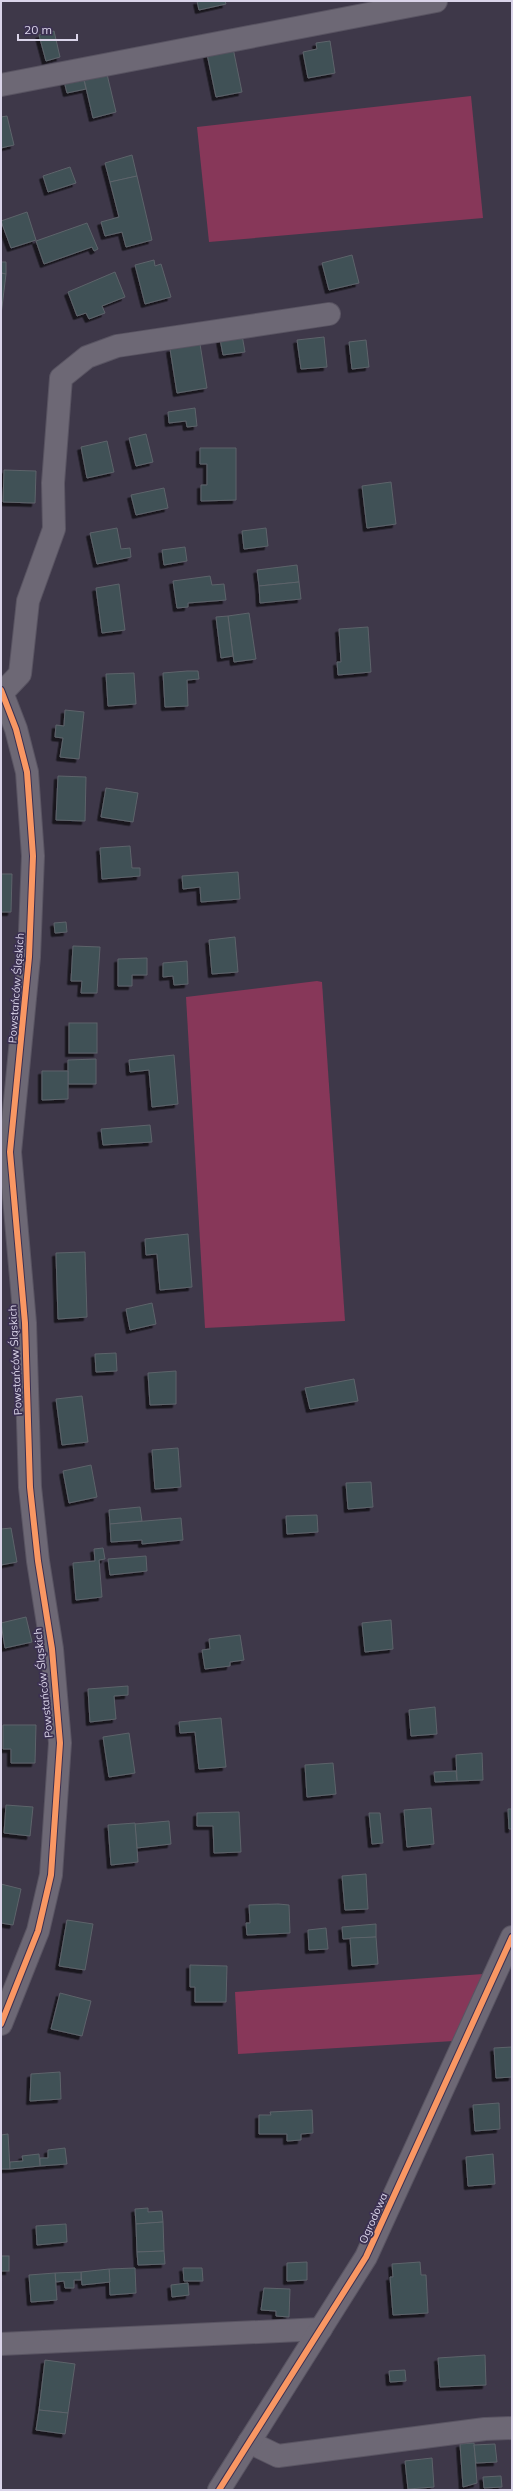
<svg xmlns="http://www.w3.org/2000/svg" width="513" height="2491" font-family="Mulish,sans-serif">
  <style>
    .green { fill: #873759 }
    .building { fill: #3f5156; stroke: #5d636a; filter: url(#shadow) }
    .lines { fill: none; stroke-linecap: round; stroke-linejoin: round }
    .minor-casing { stroke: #595462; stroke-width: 24 }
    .minor { stroke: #6d6875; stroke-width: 22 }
    .cycleway-casing { stroke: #3b3051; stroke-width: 8 }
    .cycleway { stroke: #f99763; stroke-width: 6 }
    .labels { text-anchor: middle; stroke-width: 3.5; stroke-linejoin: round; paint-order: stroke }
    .street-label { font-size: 11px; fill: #dad4e9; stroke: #3b3051 }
  </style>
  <defs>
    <filter id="shadow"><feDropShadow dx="-3.5" dy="3.5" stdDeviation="0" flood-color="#0009"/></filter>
  </defs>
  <rect width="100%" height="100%" fill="#3e3849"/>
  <!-- green -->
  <g class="green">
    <polygon points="471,96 483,218 209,242 197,127"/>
    <polygon points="317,981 322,982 345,1321 205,1328 186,997"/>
    <polygon points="483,1974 454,2041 238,2054 235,1992"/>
  </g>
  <!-- building -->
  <g class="building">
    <polygon points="197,1 225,1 226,4 199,10"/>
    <polygon points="54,31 60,57 46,61 39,35"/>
    <polygon points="330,41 335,73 308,78 303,52 317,49 316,43"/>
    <polygon points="233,48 242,92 216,97 207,54"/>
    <polygon points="106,70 116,112 93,118 83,75"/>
    <polygon points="82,72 86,89 67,93 63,77"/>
    <polygon points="7,116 14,145 1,148 1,117"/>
    <polygon points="132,155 137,176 110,182 105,163"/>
    <polygon points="70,167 76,183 48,192 43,176"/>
    <polygon points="137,176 152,240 126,247 122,232 105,236 101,222 119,217 110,182"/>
    <polygon points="27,212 36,240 11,248 1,221"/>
    <polygon points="87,223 98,249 94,251 92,247 44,264 36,241"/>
    <polygon points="352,255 359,283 329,290 322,263"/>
    <polygon points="154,260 155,266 161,264 171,297 145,304 135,265"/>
    <polygon points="1,262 6,262 6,274 1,273"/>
    <polygon points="115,272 125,297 102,306 105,313 89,319 86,313 77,316 68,292"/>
    <polygon points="1,273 6,274 1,315"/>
    <polygon points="242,335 245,352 223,355 220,339"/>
    <polygon points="324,337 327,367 301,369 297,340"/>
    <polygon points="366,340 369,367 352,369 349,342"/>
    <polygon points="200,344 207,388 177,393 170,349"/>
    <polygon points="195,408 197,426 187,427 186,421 169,423 168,412"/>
    <polygon points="146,434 153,462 136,466 129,438"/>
    <polygon points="107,441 114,472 87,478 81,447"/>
    <polygon points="200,448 236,448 236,500 201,501 201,485 207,485 207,464 200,464"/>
    <polygon points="4,470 36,471 35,503 3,502"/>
    <polygon points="391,482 396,524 367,528 362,486"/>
    <polygon points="164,488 168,508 136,515 131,495"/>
    <polygon points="117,528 121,549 130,548 131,557 97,564 90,533"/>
    <polygon points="266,528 268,546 244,549 242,531"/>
    <polygon points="185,547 187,561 164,565 162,550"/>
    <polygon points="297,565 299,582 259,586 257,570"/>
    <polygon points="210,576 212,585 224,584 226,600 188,603 188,607 177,608 173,581"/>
    <polygon points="299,582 301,599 260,603 259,586"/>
    <polygon points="119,584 125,630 102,633 96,588"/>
    <polygon points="249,613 256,659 234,662 228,616"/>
    <polygon points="228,616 233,656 221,658 216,617"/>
    <polygon points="368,627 371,672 338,675 337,662 341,662 339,629"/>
    <polygon points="187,671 198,671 199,679 187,680 188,706 165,707 163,673"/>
    <polygon points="134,673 136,704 108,706 106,674"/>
    <polygon points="65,710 84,712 79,759 60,757 63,738 55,737 56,725 64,726"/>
    <polygon points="58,776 86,777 85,821 56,820"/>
    <polygon points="106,788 138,793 133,822 101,817"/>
    <polygon points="130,846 132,868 140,868 140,876 102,879 100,848"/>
    <polygon points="238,872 240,899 201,902 200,887 183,889 182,876"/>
    <polygon points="1,874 12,874 11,912 1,912"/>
    <polygon points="66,922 67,932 55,933 54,923"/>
    <polygon points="235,937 238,972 212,974 209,940"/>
    <polygon points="73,946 100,947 97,993 81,993 82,981 71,981"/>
    <polygon points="147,958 147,975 132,975 132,986 118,986 118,959"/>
    <polygon points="187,961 188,984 174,985 173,976 163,977 163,963"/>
    <rect x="69" y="1023" width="28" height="30"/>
    <polygon points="174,1055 178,1104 152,1107 149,1070 130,1072 129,1060"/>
    <polygon points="96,1059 96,1084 68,1084 68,1060"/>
    <polygon points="42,1071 68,1071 68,1099 42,1100"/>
    <polygon points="150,1125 152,1142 103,1145 101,1129"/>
    <polygon points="188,1234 192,1287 160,1290 157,1254 146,1255 145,1239"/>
    <polygon points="85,1252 87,1317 58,1319 56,1253"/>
    <polygon points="152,1303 156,1324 130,1330 126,1309"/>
    <polygon points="116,1353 117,1371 96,1372 95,1354"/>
    <polygon points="176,1371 176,1404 150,1405 148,1373"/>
    <polygon points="354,1379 358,1401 310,1409 305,1388"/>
    <polygon points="82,1396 88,1442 62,1445 56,1399"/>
    <polygon points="178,1448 181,1487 155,1489 152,1450"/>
    <polygon points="91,1465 97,1497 69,1503 63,1471"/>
    <polygon points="371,1482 373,1507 348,1509 346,1483"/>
    <polygon points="140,1507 142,1521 110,1524 109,1510"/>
    <polygon points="317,1515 318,1532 287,1534 286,1516"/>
    <polygon points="181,1518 183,1540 142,1544 142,1540 111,1542 110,1524"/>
    <polygon points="11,1528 17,1562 1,1565 1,1529"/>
    <polygon points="103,1548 105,1559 99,1560 102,1597 76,1600 73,1563 95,1561 94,1549"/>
    <polygon points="146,1556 147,1571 110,1575 108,1559"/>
    <polygon points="26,1617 32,1642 5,1648 1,1623"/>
    <polygon points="391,1620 393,1649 365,1652 362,1623"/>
    <polygon points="240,1635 244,1660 230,1662 230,1666 205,1669 202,1650 210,1649 209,1639"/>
    <polygon points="128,1686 128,1695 114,1696 116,1719 90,1722 88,1689"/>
    <polygon points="435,1707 437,1734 411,1736 409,1710"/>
    <polygon points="221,1718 226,1767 199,1769 195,1732 180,1733 179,1722"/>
    <polygon points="3,1725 36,1725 35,1763 11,1763 11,1749 3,1749"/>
    <polygon points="129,1733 135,1773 109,1777 103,1737"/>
    <polygon points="482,1753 483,1780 457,1781 456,1755"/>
    <polygon points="333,1763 336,1794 307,1797 305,1765"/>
    <polygon points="456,1771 457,1781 435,1782 434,1772"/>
    <polygon points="6,1805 33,1807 30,1836 4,1833"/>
    <polygon points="431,1808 434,1844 407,1847 404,1810"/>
    <polygon points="508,1809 512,1809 512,1829 509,1829"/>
    <polygon points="239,1812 241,1852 214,1853 213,1826 197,1826 197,1813"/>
    <polygon points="369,1813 380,1813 383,1843 372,1844"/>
    <polygon points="169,1821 171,1844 137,1848 135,1824"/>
    <polygon points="135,1823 138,1862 111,1865 108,1825"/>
    <polygon points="366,1874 368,1909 345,1910 342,1876"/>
    <polygon points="1,1884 21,1889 13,1925 1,1923"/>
    <polygon points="278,1904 289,1905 290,1933 247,1935 246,1923 250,1923 249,1905"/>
    <polygon points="67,1920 93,1924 85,1970 59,1966"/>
    <polygon points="376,1924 376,1937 343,1939 342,1927"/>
    <polygon points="326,1928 328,1949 309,1950 308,1930"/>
    <polygon points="376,1937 378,1964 352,1966 350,1938"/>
    <polygon points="190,1965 227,1966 226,2002 195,2002 195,1987 190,1987"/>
    <polygon points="60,1993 91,2001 82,2036 51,2029"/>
    <polygon points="512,2047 512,2077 496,2078 494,2048"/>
    <polygon points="60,2072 61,2099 30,2101 31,2074"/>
    <polygon points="499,2103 500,2129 475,2131 473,2105"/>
    <polygon points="312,2110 313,2133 301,2134 301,2140 287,2141 287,2134 259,2134 259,2115 271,2115 270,2112"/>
    <polygon points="8,2134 10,2169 1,2169 1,2135"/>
    <polygon points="65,2148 67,2164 40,2166 40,2158 48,2158 48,2150"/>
    <polygon points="39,2154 40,2166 10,2169 10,2162 23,2161 22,2156"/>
    <polygon points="493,2154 495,2184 468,2186 466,2157"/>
    <polygon points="148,2208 148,2212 162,2211 163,2222 136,2224 135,2209"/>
    <polygon points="163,2222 164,2251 137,2252 136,2224"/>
    <polygon points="66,2224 67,2242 37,2245 36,2226"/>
    <polygon points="164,2251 165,2264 138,2265 137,2252"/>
    <rect x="1" y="2256" width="8" height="15"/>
    <polygon points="307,2262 307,2280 287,2281 287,2263"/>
    <polygon points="420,2262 421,2275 426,2275 428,2313 393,2315 390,2277 393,2277 392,2264"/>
    <polygon points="135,2268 136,2293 110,2295 109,2269"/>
    <polygon points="183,2268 202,2268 203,2281 184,2281"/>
    <polygon points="109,2269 110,2282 82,2285 81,2272"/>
    <polygon points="81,2272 81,2280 74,2280 74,2288 65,2288 64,2281 56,2282 55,2273"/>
    <polygon points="55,2273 57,2300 31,2302 29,2275"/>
    <polygon points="188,2283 189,2295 172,2297 171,2285"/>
    <polygon points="264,2288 290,2289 289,2317 276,2316 276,2311 261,2310"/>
    <polygon points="485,2355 486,2385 440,2387 438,2358"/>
    <polygon points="45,2360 75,2364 68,2413 39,2410"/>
    <polygon points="405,2370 406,2381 390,2382 389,2371"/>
    <polygon points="39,2410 68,2413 65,2434 36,2430"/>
    <polygon points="474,2443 477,2483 463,2487 460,2444"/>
    <polygon points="495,2444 497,2462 476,2463 474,2445"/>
    <polygon points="432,2458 434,2487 408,2489 405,2461"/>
    <polygon points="501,2476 502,2487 484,2488 483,2477"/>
  </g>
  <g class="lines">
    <!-- minor casing -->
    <g class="minor-casing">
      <g id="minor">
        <polyline points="1,85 436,1"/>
        <polyline points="1,690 16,729 27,772 33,856 29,957 10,1152 25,1323 30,1487 38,1561 52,1649 60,1743 51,1875 38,1931 1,2024"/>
        <polyline points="2,693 20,674 28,601 54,529 53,483 61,378 87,357 117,346 329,314"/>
        <polyline points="1,2344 321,2329"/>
        <polyline points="249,2442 278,2456 485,2429 512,2428"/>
        <polyline points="219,2490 366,2257 512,1937"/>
      </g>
    </g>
    <!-- minor -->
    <use href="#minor" class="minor"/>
    <!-- cycleway casing -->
    <g class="cycleway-casing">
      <g id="cycleway">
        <polyline points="1,690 16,729 27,772 33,856 29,957 10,1152 25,1323 30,1487 38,1561 52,1649 60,1743 51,1875 38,1931 1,2024"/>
        <polyline points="219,2490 366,2257 512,1937"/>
      </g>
    </g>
    <!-- cycleway -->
    <use href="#cycleway" class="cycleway"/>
  </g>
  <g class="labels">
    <!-- street labels -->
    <g class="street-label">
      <text transform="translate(16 988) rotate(-86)" y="4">Powstańców Śląskich</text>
      <text transform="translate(15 1360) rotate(-93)" y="4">Powstańców Śląskich</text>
      <text transform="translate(43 1683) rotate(-96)" y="4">Powstańców Śląskich</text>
      <text transform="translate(373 2218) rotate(-66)" y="4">Ogrodowa</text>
    </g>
  </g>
  <!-- border -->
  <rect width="513" height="2491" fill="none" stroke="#dad4e9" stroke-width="4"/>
  <!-- scale -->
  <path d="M18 34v6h59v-6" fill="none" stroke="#dad4e9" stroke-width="2"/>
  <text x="24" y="34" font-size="12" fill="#dad4e9" stroke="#3b3051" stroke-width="3" paint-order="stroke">20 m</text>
</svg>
